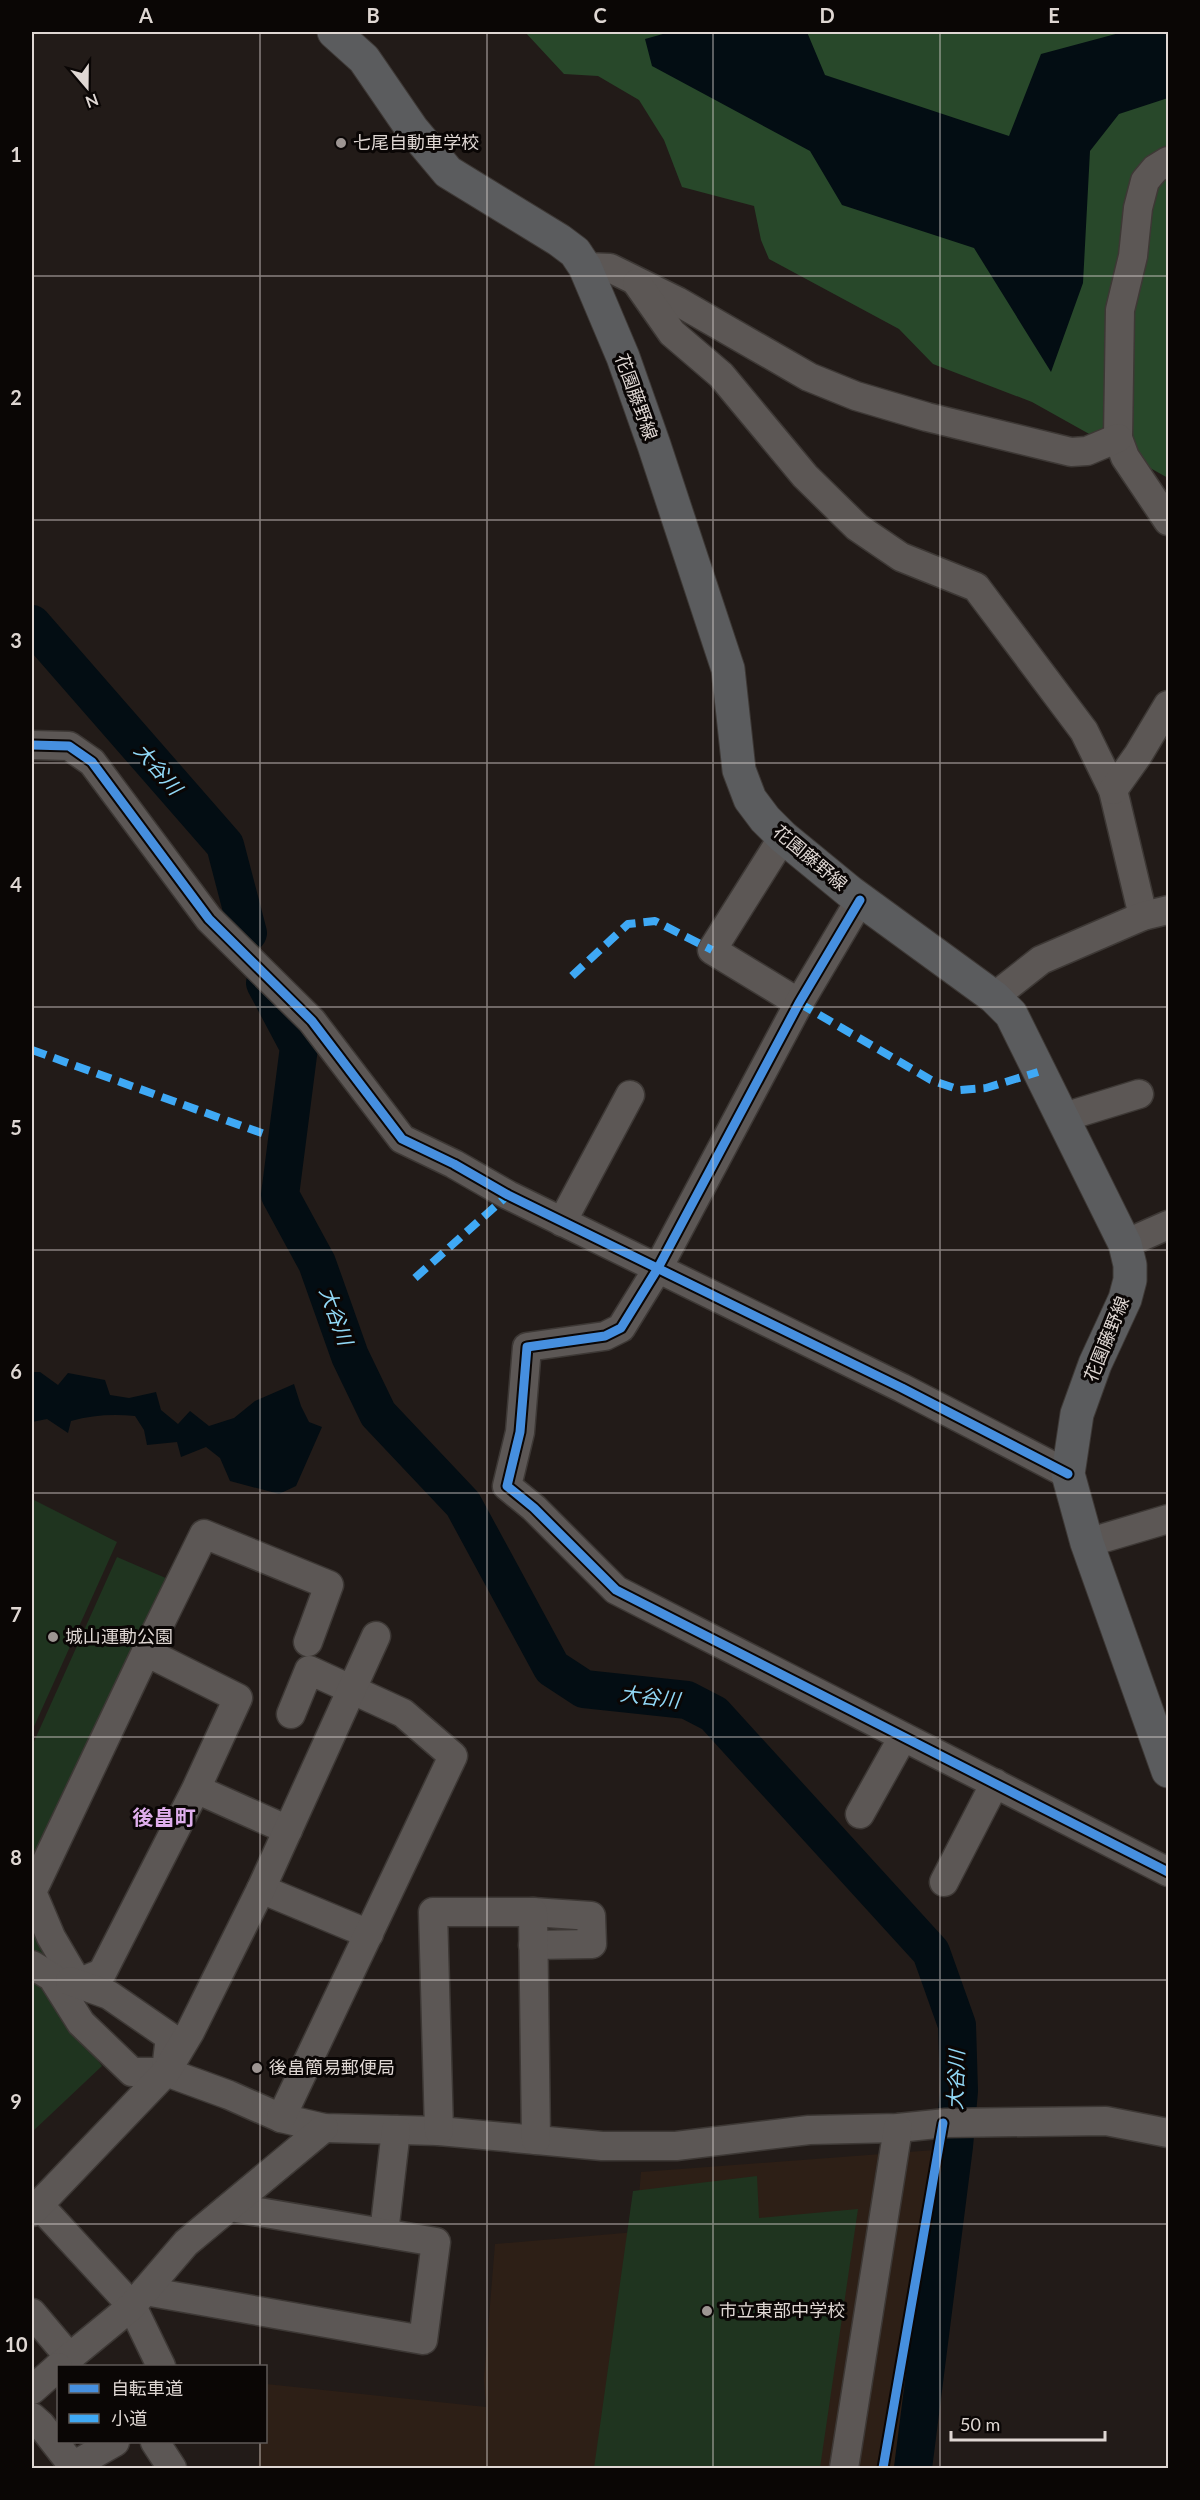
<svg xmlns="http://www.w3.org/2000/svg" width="1200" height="2500" font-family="Lato,'Noto Sans JP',sans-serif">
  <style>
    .education { fill: #2d1f16 }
    .green { fill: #1f341f }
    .forest { fill: #28482a }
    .water { fill: #030d13 }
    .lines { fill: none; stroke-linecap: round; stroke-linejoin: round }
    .river { stroke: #030d13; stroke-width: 38 }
    .minor-casing { stroke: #3d3835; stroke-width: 31 }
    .major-casing { stroke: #3d3835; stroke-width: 35 }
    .minor { stroke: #5c5755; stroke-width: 28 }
    .major { stroke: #5b5c5e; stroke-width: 33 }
    .quiet { stroke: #3fa9f5; stroke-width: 8; stroke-dasharray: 15 8; stroke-linecap: butt }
    .cycleway-casing { stroke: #0a0605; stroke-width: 13 }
    .cycleway { stroke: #468fdf; stroke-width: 9 }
    .grid { fill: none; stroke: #dfd7d3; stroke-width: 1.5; stroke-opacity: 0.55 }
    .poi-dot { fill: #9d9592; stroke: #0a0605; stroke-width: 2 }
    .labels { text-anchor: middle; stroke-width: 6; stroke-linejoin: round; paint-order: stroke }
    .poi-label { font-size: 18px; fill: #dfd7d3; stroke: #0a0605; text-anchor: start }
    .street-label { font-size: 18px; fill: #dfd7d3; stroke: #0a0605 }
    .water-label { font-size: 20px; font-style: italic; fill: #91d8f6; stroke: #0a0605 }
    .quarter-label { font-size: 21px; font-weight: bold; fill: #dfaeec; stroke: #0a0605 }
    .neatline { fill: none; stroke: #dfd7d3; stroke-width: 2 }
    .grid-label { font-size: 20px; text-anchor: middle; font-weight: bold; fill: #dfd7d3 }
  </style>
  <rect width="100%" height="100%" fill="#221b18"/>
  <!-- education -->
  <polygon class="education" points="948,2149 902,2468 258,2468 260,2442 266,2442 266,2384 486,2407 484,2379 495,2244 636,2232 641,2172"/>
  <!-- green -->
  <g class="green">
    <polygon points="32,1499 117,1542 32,1731"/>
    <polygon points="117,1557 168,1579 32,1867 32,1746"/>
    <polygon points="32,1920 48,1959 41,1984 102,2066 32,2132"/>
    <polygon points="757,2176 759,2218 858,2209 820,2468 594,2468 633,2191"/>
  </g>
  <!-- forest -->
  <polygon class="forest" points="525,32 1168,32 1168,478 1032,402 933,364 899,329 769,259 761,240 754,206 682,187 664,140 639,100 598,76 564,74"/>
  <!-- water -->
  <g class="water">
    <polygon points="670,32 807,32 825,75 1009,136 1041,54 1123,32 1168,32 1168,98 1119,114 1090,151 1083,283 1051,372 974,248 842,205 810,151 652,66 645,39"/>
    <path d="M32 1372H40L58 1385 68 1373 105 1380 110 1395 129 1398 156 1392 161 1410 178 1424 190 1411 209 1426 234 1418 255 1401 294 1384 301 1406 309 1422 322 1427 296 1486 279 1494 230 1481 220 1458 206 1447 181 1457 177 1442 147 1445 144 1430 135 1416C113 1414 92 1415 71 1421L68 1433 47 1419 32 1422Z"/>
  </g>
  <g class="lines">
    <!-- river -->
    <g class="river">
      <polyline points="32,624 225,845 248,933"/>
      <polyline points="265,983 299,1047 280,1195 317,1263 350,1356 378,1414 463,1504 552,1668 584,1689 687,1700 714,1714 931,1952 957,2025 959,2091 954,2146 913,2468"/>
    </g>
    <!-- minor casing -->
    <g class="minor-casing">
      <g id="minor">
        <polyline points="1168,161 1155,169 1145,181 1138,208 1133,256 1120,310 1118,438 1125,457 1168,521"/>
        <polyline points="585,267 610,268 677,301 809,377 856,396 927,417 1071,452 1087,451 1118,438"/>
        <polyline points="637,283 672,333 721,375 805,476 857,527 901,557 976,587 1084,731 1113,790 1143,916"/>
        <polyline points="32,745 69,746 92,762 209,919 312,1021 402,1139 454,1164 508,1195 902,1388 1068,1474"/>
        <polyline points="1113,790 1138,755 1168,705"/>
        <polyline points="783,837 712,950 799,1003"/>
        <polyline points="860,900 799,1003 658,1268 621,1328 605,1336 527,1347 520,1432 507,1486 534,1508 616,1590 1168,1872"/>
        <polyline points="994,997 1041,960 1143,916 1168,910"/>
        <polyline points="1061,1118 1139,1094"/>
        <polyline points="562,1222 630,1095"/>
        <polyline points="1125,1244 1168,1225"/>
        <polyline points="1087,1543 1168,1519"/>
        <polyline points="146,1652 204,1534 329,1585 308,1642"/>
        <polyline points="196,1789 102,1973 78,1983 51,1937 32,1892 146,1652 238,1698 196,1789 288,1830"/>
        <polyline points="860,1814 903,1737"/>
        <polyline points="944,1882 995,1783"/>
        <polyline points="261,1889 369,1934"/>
        <polyline points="533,1912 591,1916 592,1944 533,1945"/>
        <polyline points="32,1965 52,1977 81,2023 132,2072 166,2072 229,2095 281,2118 324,2128 439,2131 602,2146 676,2146 809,2130 898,2128 946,2123 1106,2121 1168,2133"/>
        <polyline points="70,1981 109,1995 170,2037 166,2070"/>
        <polyline points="281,2118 453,1756 403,1713 309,1670 291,1714"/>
        <polyline points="439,2131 433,1912 533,1912 536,2140"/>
        <polyline points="39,2205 132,2306 161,2366"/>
        <polyline points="32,2212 166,2072 190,2032 261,1889 376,1636"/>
        <polyline points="384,2233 396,2130"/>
        <polyline points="145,2291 423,2340 436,2242 230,2207"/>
        <polyline points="32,2313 70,2358"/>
        <polyline points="59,2366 132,2306 186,2243 324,2128"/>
        <polyline points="32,2390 58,2367"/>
        <polyline points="32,2417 41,2425 73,2466 115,2442"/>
        <polyline points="155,2442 172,2468"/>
        <polyline points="844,2468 898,2128"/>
      </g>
    </g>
    <!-- major casing -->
    <g class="major-casing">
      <polyline id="major" points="334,32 364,59 412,129 448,172 559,240 575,252 585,267 623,357 654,445 728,669 739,770 750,799 765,819 783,837 850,892 994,997 1011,1014 1125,1244 1130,1265 1130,1280 1125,1299 1095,1364 1077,1414 1068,1474 1087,1543 1168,1771"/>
    </g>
    <!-- minor -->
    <use href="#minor" class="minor"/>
    <!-- major -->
    <use href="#major" class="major"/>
    <!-- quiet -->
    <g class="quiet">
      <polyline points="572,976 628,924 655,921 712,950"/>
      <polyline points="799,1003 931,1080 960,1090 986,1088 1038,1072"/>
      <polyline points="32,1050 267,1135"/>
      <polyline points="415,1278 508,1195"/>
    </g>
    <!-- cycleway casing -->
    <g class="cycleway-casing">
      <g id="cycleway">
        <polyline points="32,745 69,746 92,762 209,919 312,1021 402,1139 454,1164 508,1195 902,1388 1068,1474"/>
        <polyline points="860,900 799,1003 658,1268 621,1328 605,1336 527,1347 520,1432 507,1486 534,1508 616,1590 1168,1872"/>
        <polyline points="883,2468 943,2123"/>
      </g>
    </g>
    <!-- cycleway -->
    <use href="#cycleway" class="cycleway"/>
  </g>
  <!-- grid -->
  <path class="grid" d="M260 32V2366M487 32V2468M713 32V2468M940 32V2468M32 276H1168M32 520H1168M32 763H1168M32 1007H1168M32 1250H1168M32 1493H1168M32 1737H1168M32 1980H1168M32 2224H1168M260 2442V2468"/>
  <!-- markers -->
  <g class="poi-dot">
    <circle cx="341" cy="143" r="6"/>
    <circle cx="53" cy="1637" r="6"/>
    <circle cx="257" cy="2068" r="6"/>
    <circle cx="707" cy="2311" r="6"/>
  </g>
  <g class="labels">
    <!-- poi labels -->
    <g class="poi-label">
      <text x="353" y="149">七尾自動車学校</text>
      <text x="65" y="1643">城山運動公園</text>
      <text x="269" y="2074">後畠簡易郵便局</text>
      <text x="719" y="2317">市立東部中学校</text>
    </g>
    <!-- street labels -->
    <g class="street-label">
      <text transform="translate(636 397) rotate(70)" y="6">花園藤野線</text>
      <text transform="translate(810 858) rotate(40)" y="6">花園藤野線</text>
      <text transform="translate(1107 1339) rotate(-68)" y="6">花園藤野線</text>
    </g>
    <!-- water labels -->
    <g class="water-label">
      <text transform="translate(158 769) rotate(49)" y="7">大谷川</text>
      <text transform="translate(336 1316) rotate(70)" y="7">大谷川</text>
      <text transform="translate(650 1697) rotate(7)" y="7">大谷川</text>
      <text transform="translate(956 2080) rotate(-88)" y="7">大谷川</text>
    </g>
    <!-- quarter labels -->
    <g class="quarter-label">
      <text x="164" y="1825">後畠町</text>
    </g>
  </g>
  <!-- border -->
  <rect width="1200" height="2500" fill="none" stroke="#0a0605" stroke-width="66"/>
  <!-- legend -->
  <rect x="57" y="2365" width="210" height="78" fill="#0a0605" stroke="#5f5a57" stroke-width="1.5"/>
  <rect x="69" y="2384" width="30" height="9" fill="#468fdf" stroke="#5f5a57" stroke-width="1.5"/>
  <text x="111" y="2395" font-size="18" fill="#dfd7d3">自転車道</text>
  <rect x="69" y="2414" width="30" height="9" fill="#3fa9f5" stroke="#5f5a57" stroke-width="1.5"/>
  <text x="111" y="2425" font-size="18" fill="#dfd7d3">小道</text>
  <!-- north arrow -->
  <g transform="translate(87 87) rotate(160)" stroke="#0a0605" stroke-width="4.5" paint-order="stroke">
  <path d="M0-4.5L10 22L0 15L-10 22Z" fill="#dfd7d3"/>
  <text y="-9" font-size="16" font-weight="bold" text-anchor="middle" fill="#dfd7d3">N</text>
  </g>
  <!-- scale -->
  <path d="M951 2431v9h154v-9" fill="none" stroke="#dfd7d3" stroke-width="3"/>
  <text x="960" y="2431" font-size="18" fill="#dfd7d3" stroke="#0a0605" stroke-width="4.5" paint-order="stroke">50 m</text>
  <rect x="33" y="33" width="1134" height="2434" class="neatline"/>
  <g class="grid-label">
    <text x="146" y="23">A</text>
    <text x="373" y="23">B</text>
    <text x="600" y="23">C</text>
    <text x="827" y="23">D</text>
    <text x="1054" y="23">E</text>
    <text x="16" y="162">1</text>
    <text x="16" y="405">2</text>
    <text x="16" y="648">3</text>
    <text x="16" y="892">4</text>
    <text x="16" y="1135">5</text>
    <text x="16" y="1379">6</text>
    <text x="16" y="1622">7</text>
    <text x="16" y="1865">8</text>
    <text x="16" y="2109">9</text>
    <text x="16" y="2352">10</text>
  </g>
</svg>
